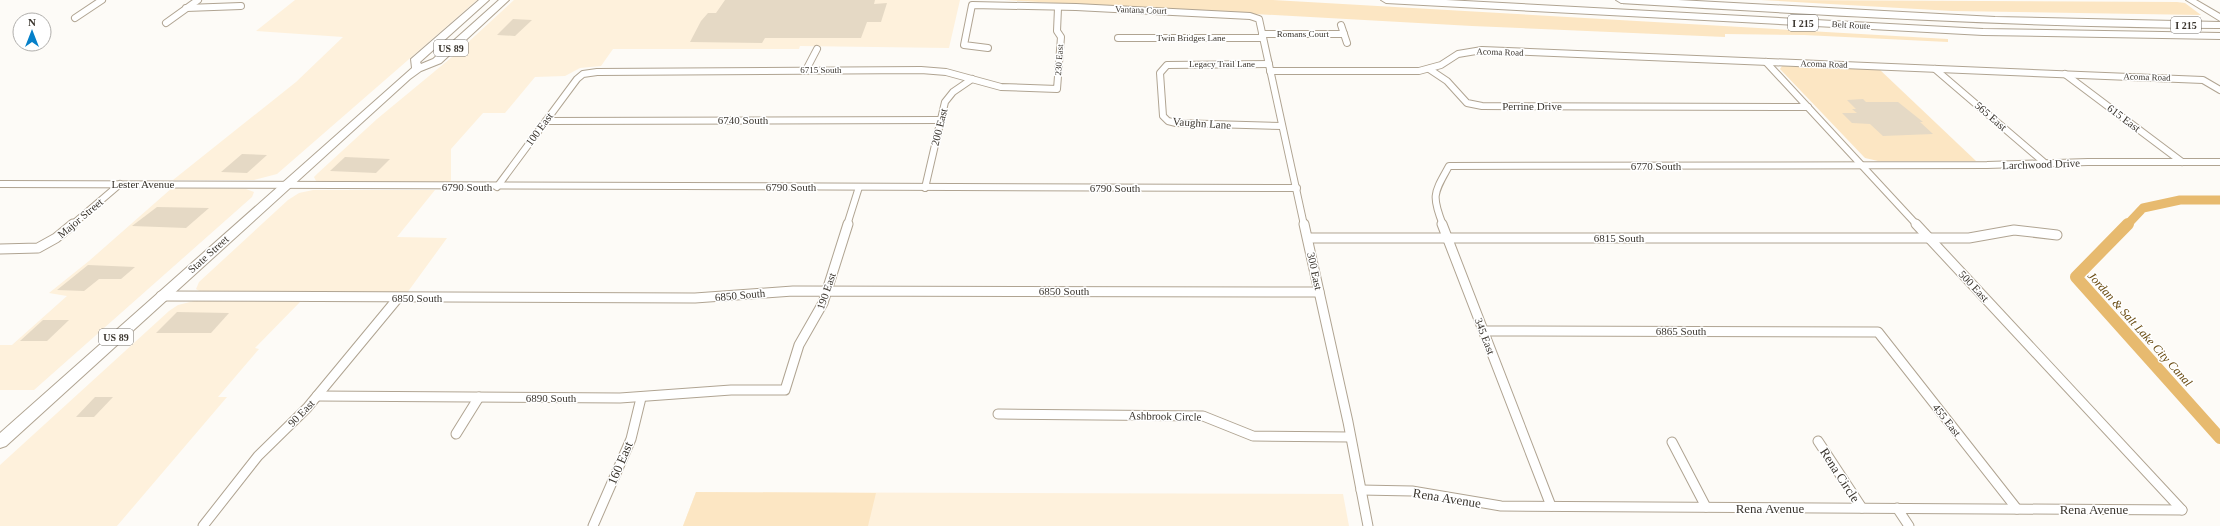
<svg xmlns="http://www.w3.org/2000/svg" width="2220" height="526" font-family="'Times New Roman',serif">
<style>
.built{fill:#fef1dc}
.green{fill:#fce6c3}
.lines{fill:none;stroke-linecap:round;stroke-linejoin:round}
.canal-far1{stroke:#e7ba6f;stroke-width:9}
.canal{stroke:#e7ba6f;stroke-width:12}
.building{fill:#e5d9c5}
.street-far1-casing{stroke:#b0a492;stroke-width:8}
.street-casing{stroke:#b0a492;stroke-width:11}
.secondary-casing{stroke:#b0a492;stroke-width:2}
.primary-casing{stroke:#b0a492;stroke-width:2}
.highway-casing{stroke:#b0a492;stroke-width:2}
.street-far1{stroke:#fff;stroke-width:6}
.street{stroke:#fff;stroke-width:9}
.secondary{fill:#fff;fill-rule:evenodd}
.primary{fill:#fff;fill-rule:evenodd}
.highway{fill:#fff;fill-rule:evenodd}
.labels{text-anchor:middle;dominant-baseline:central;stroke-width:3;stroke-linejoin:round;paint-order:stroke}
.far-street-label{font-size:9px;fill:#3b362f;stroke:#fff}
.shield{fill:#fff;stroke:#76726d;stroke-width:1}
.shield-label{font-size:10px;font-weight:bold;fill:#3b362f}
.street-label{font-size:11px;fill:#3b362f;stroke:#fff}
.water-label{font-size:12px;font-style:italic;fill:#694b11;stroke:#fff}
.near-street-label{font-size:13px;fill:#3b362f;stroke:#fff}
</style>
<rect width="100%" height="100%" fill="#fdfbf7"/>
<g class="built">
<path d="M295,0H477L277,174L254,180H173L296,82L343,37L256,31Z"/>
<path d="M514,0H960L949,48L800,46L799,49H613L601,66L580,68L565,76L535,77L505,113H483L451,149V180L449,183L316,181L314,177L318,173L377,119L452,57Z"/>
<path d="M172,188L246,189L254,192L252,197L34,390H0V345H12L67,296L49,293L89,261Z"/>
<path d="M313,190H435L397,237L447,238L407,293L201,292L196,289L199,282L288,200L299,193Z"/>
<path d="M194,301L300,302L255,348L259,349L218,397H227L117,526H0V465L169,311L178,305Z"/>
<path d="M696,492L1343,494L1349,526H683Z"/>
</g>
<g class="green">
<path d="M1004,0H1273L1948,39V42L1804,35L1725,34V37L1472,26Z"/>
<path d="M1761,0L2177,2L2185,3L2201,15L1952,11Z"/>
<path d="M1782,66L1879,69L1976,161H1878L1865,158L1780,69Z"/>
<path d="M696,492L876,493L868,526H683Z"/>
</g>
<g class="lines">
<path class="canal-far1" d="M2127,225L2143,208L2180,200H2220"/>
<path class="canal" d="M2128,224L2076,277L2220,438"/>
</g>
<g class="building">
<path d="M725,0H875L874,4L887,3L881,22H867L861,38H765L762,43L690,42L701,21L708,13H716Z"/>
<path d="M513,19L532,20L515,36L497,35Z"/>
<path d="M1863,99L1866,102H1898L1923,122H1920L1933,134L1883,136L1870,124L1852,123L1842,113H1857L1852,109H1856L1847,100Z"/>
<path d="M242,154L267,155L247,173L221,172Z"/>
<path d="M345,157L390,159L376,173L330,171Z"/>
<path d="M157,207L209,208L186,228L132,226Z"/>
<path d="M88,265L135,267L121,279H99L84,291L57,290Z"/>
<path d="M177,312L229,313L211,333H156Z"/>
<path d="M43,320H69L47,341H20Z"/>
<path d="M95,397H113L94,417H76Z"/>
</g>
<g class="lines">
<g class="street-far1-casing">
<g id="street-far1">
<path d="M186,8L241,6"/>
<path d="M75,18L102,0"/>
<path d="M166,23L198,0"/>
<path d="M1341,25L1347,43"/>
<path d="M1262,34H1344"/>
<path d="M1118,38H1263"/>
<path d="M988,48L964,45L972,5L1076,7L1250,16L1259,19L1304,225"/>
<path d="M1766,62L1917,225"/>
<path d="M1269,64L1167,65L1160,73L1163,116L1168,121L1176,123L1282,126"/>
<path d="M1429,69L1447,81L1467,103L1482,106L1808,107"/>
<path d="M1935,69L2046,164"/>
<path d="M806,70L817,49"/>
<path d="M1270,71H1419L1441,65L1458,54L1482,50L2203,80L2220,90"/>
<path d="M2065,74L2182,162"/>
<path d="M546,121L940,120"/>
<path d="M0,184L1297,188"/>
<path d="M497,187L577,79L583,74L597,72L921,70L946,72L1001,87L1057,89L1061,37L1057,31L1058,8"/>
<path d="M925,188L945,102L953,92L972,79"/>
<path d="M72,225L120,184"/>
<path d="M847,225L859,187"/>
<path d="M1443,225C1431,195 1434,193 1449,166L1987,165L2088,162H2220"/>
</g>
</g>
<g class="street-casing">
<g id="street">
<path d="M1304,224L1348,422L1368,526"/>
<path d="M1442,224L1551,506"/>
<path d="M1916,224L2182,510"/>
<path d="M1308,238H1969L2014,230L2057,235"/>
<path d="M0,249L38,248L56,238L73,224"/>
<path d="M161,296L695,298L793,291L1319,292"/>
<path d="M1484,331L1878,332L2017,509"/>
<path d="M317,396L620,398L731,390H785L799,345L823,303L848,224"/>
<path d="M998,414L1203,416L1253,436L1350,437"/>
<path d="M456,434L479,397"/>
<path d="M1818,441L1862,508"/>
<path d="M1672,442L1706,507"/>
<path d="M1361,490L1412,491L1501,506L2182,510"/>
<path d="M1897,508L1909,526"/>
<path d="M203,526L258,456L307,408L398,298"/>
<path d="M593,526L631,439L641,398"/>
</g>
</g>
<g class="secondary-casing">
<path id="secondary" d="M2186,0H2196L2220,14V21Z"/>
</g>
<g class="primary-casing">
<path id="primary" d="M479,0H489L420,62L421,64L433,59L499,0H509L441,63L421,71L410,79L6,446L0,448V433L412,68L411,59Z"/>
</g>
<g class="highway-casing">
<g id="highway">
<path d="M1381,0H1446L1983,29L2220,33V39L1983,35L1386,3Z"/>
<path d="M1616,0H1678L1995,17L2220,22V28C2020,27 1821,15 1621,3Z"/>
</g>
</g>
<use href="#street-far1" class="street-far1"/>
<use href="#street" class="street"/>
<use href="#secondary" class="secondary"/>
<use href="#primary" class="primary"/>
<use href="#highway" class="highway"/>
</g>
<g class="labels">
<g class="far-street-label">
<text transform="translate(1141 10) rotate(2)">Vantana Court</text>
<text transform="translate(1851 25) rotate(3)">Belt Route</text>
<text x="1303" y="34">Romans Court</text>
<text x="1191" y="38">Twin Bridges Lane</text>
<text transform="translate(1500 52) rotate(2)">Acoma Road</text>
<text transform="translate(1059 60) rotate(-86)">230 East</text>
<text x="1222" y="64">Legacy Trail Lane</text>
<text transform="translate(1824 64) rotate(2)">Acoma Road</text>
<text x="821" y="70">6715 South</text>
<text transform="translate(2147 77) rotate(2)">Acoma Road</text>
</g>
<g class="shield">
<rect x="1788" y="15" width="30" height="16" rx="3"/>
<rect x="2171" y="17" width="30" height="16" rx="3"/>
<rect x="434" y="40" width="34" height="16" rx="3"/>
<rect x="99" y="329" width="34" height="16" rx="3"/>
</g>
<g class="shield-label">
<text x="1803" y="23">I 215</text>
<text x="2186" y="25">I 215</text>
<text x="451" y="48">US 89</text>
<text x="116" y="337">US 89</text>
</g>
<g class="street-label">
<text x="1532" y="106">Perrine Drive</text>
<text transform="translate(1991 116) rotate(41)">565 East</text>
<text transform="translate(2124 118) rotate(37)">615 East</text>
<text x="743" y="120">6740 South</text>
<text transform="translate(1202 123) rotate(4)">Vaughn Lane</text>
<text transform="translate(939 127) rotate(-76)">200 East</text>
<text transform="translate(539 129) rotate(-54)">100 East</text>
<text transform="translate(2041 164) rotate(-2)">Larchwood Drive</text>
<text x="1656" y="166">6770 South</text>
<text x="143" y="184">Lester Avenue</text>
<text x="467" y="187">6790 South</text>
<text x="791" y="187">6790 South</text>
<text x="1115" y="188">6790 South</text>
<text transform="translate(80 218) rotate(-40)">Major Street</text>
<text x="1619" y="238">6815 South</text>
<text transform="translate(208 254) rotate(-42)">State Street</text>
<text transform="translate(1315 271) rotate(78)">300 East</text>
<text transform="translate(1974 286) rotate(47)">500 East</text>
<text transform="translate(826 291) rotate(-71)">190 East</text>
<text x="1064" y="291">6850 South</text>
<text transform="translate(740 295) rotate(-5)">6850 South</text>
<text x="417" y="298">6850 South</text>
<text x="1681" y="331">6865 South</text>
<text transform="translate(1485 336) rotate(69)">345 East</text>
<text x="551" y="398">6890 South</text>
<text transform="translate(301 413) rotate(-46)">90 East</text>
<text transform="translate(1165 416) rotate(1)">Ashbrook Circle</text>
<text transform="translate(1947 420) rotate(52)">455 East</text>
</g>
<g class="water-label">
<text transform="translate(2140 329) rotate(48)">Jordan &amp; Salt Lake City Canal</text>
</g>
<g class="near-street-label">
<text transform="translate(620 463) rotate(-67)">160 East</text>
<text transform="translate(1840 475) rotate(57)">Rena Circle</text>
<text transform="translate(1447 498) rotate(9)">Rena Avenue</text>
<text x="1770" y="508">Rena Avenue</text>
<text x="2094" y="509">Rena Avenue</text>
</g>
</g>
<g transform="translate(32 32)"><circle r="19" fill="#ffffff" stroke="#b1afac"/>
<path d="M0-3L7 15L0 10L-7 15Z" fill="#0580c9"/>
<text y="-6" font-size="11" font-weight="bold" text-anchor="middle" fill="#3b362f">N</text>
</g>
</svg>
